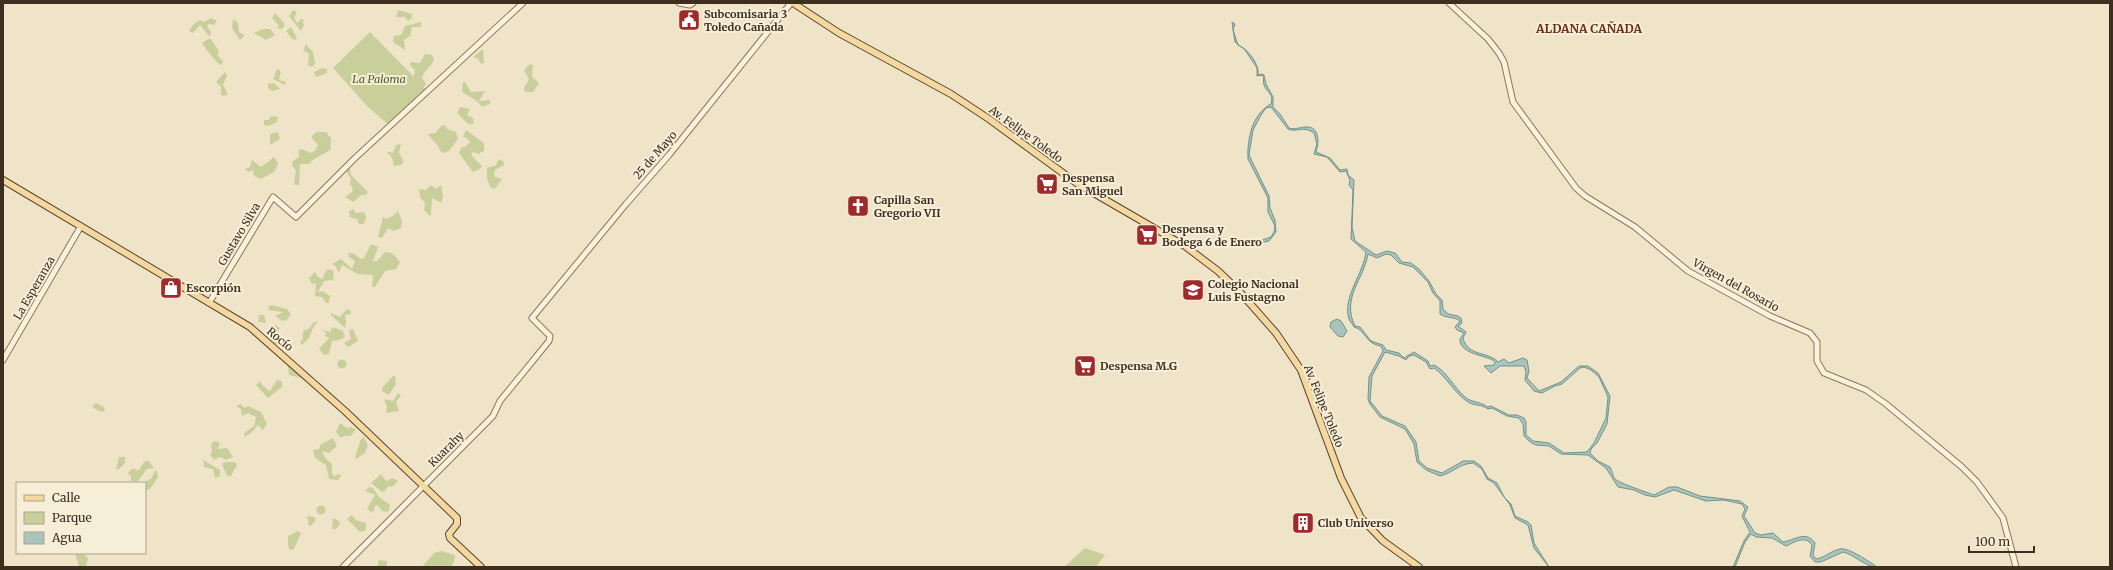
<svg xmlns="http://www.w3.org/2000/svg" width="2113" height="570" font-family="Merriweather,serif">
<style>
.green{fill:#c9cf9b}
.water{fill:#a9c4bc;stroke:#6f938a;fill-rule:evenodd}
.lines{fill:none;stroke-linecap:round;stroke-linejoin:round}
.minor-casing{stroke:#8d765c;stroke-width:7}
.major-casing{stroke:#5b4430;stroke-width:8}
.minor{stroke:#faf1dc;stroke-width:5}
.major{stroke:#f3d9a0;stroke-width:6}
.labels{text-anchor:middle;dominant-baseline:central;stroke-width:4;stroke-linejoin:round;paint-order:stroke}
.poi-label{font-size:11px;font-weight:bold;fill:#3d2e20;stroke:#f7eed8;text-anchor:start}
.park-label{font-size:11px;font-style:italic;fill:#4d5a26;stroke:#f7eed8}
.street-label{font-size:11px;fill:#3d2e20;stroke:#f7eed8}
.neighbourhood-label{font-size:12px;font-weight:bold;fill:#6b2e1e;stroke:#f7eed8}
</style>
<rect width="100%" height="100%" fill="#f0e4c8"/>
<g class="green">
<path d="M293,10L297,12L294,18L297,23L301,19L305,20L302,22L304,25L301,31L289,16Z"/>
<path d="M398,10L412,14V18L408,21L405,17H396Z"/>
<path d="M275,13L284,23V27L281,29L277,28L279,26L272,18Z"/>
<path d="M211,18L217,21L214,25L209,24L207,26L211,32L210,36H209L200,25L193,33L189,31L192,26L199,20L204,22Z"/>
<path d="M233,19L238,23L239,32L245,35L240,40L232,28Z"/>
<path d="M421,22V27H412L410,36L404,40L405,50L393,42L394,36L401,35L405,26Z"/>
<path d="M291,27L297,38L296,40L292,39L286,31Z"/>
<path d="M263,29H270L275,35L266,40L254,33Z"/>
<path d="M370,32L414,77L415,70L410,65V62L420,63L425,54L432,55L434,59C432,67 424,70 422,78L426,84L424,87L427,91L389,125L368,107L333,68Z"/>
<path d="M210,38L219,51L217,55L223,61L222,65C217,64 204,47 202,43Z"/>
<path d="M306,44L313,52L315,63L312,67L308,65L309,54L303,50Z"/>
<path d="M483,49L484,63L481,64L478,59L473,57Z"/>
<path d="M530,64L533,65L532,77L539,83L533,92H525L524,88L529,79L524,70Z"/>
<path d="M322,68L327,69V73L316,77L314,72Z"/>
<path d="M277,69L281,71L279,80L286,82L285,85L273,79Z"/>
<path d="M225,72L227,76L223,85L228,94L224,96L221,95V87L216,82Z"/>
<path d="M463,82H465L471,92L485,91L479,101L490,100V104L482,107L477,101L462,92Z"/>
<path d="M274,83L280,89L272,91L268,88V84Z"/>
<path d="M461,107L470,109L467,115L473,118L474,124H468L458,114V110Z"/>
<path d="M271,116L278,117L277,122L268,126L264,125V120H269Z"/>
<path d="M446,125L447,129L456,132L458,139L449,151L444,153L440,151C438,143 432,141 428,134L435,133L441,126Z"/>
<path d="M466,130L484,143V151L478,154L473,152L471,155L482,166L480,169L473,172L459,153L461,148L466,146L470,142L467,138L463,137Z"/>
<path d="M278,132L280,139L270,145V134Z"/>
<path d="M316,132H326L331,138V149C323,156 317,155 309,164H300L299,185H295L294,182L296,171L292,165L293,161L299,157V150L302,149L311,153L315,151L318,145L311,137Z"/>
<path d="M401,144L399,153L404,162L401,165L394,166L392,158L386,151L393,153L396,145Z"/>
<path d="M274,157L278,163L275,171L261,179L254,176L253,170L248,172L245,169L250,167L252,160L261,167Z"/>
<path d="M499,159L504,162V165L495,170L494,174L495,177L502,179L495,189L490,187L487,178V168L496,165Z"/>
<path d="M347,168H350L351,175L368,192L366,195H361L353,202L345,197L352,192L353,189L350,184L351,179L346,171Z"/>
<path d="M431,185L436,189L441,185L443,196L441,203L432,198L431,215L430,216L424,210L425,203L420,197L419,189L426,190Z"/>
<path d="M353,209L356,213L364,212L366,217L364,224H359L357,219L350,217L349,212Z"/>
<path d="M398,211L402,221L401,228L394,231L388,228L382,238L378,237L383,217L386,219L393,216Z"/>
<path d="M371,244L378,247L373,261H377L385,252C393,252 395,256 400,262L396,269L385,271L375,287L372,286L373,275L358,274L342,265L339,273L336,267L332,264L341,259L352,269L355,261L349,257L348,253H353L361,259L364,258Z"/>
<path d="M329,269L334,271L333,280L324,281L318,292L323,291L330,296L329,302L326,303L322,297L315,296L316,283L312,284L309,278L315,272L318,277L322,279L326,271Z"/>
<path d="M272,305L287,309L291,314L287,320L282,321L275,316L283,312L268,310L269,306Z"/>
<path d="M347,309L350,310L351,314L345,315L346,322L345,328L331,315V313L340,317Z"/>
<path d="M259,315H264L266,323L258,322Z"/>
<path d="M318,321L313,328L309,338L302,345L300,342L303,338L302,335L304,330L309,329L313,323Z"/>
<path d="M274,325L280,328L276,334L279,342L275,345L269,335L273,332Z"/>
<path d="M333,327L343,331L345,337L339,340L332,341L329,354L324,355L319,349L329,338L325,336L326,333L321,330L330,332Z"/>
<path d="M353,329L358,341L348,347L344,343L351,339L349,330Z"/>
<circle cx="342" cy="364" r="4.5"/>
<path d="M288,365L293,366L303,377L301,378L289,375Z"/>
<path d="M393,376H395L396,384L389,395L382,391V388Z"/>
<path d="M277,380L282,381V387L268,398L256,385L260,381L262,385L270,391Z"/>
<path d="M398,393L401,395L396,402L399,411L386,413L387,407L384,399L393,401Z"/>
<path d="M96,403L104,407L105,411L101,412L92,407Z"/>
<path d="M241,404L244,408L248,406L261,412L267,424L263,430L258,425L251,433L244,437V433L254,426L256,417L248,413L242,416L241,409L236,406Z"/>
<path d="M340,423L347,428L351,427L356,429L351,436H344L341,438L336,432Z"/>
<path d="M364,437L368,445L365,453L356,459C354,453 360,447 360,440Z"/>
<path d="M333,438L337,446L329,453L322,451L326,459L332,464V473L334,476L340,474L341,475L338,480L329,479L326,465C319,461 314,459 313,450L319,449L320,445Z"/>
<path d="M215,441L220,443L218,449L227,448L233,457L226,460L220,457L214,460L210,455L212,452L211,444Z"/>
<path d="M119,457H125V463L119,469H116Z"/>
<path d="M148,460L154,468L147,469L138,481H131V477L128,473L133,468L138,471L144,462Z"/>
<path d="M203,460L220,470V476L215,478L213,469L204,467Z"/>
<path d="M225,462H235L237,465L231,476H227L222,464Z"/>
<path d="M156,469L158,477L150,489L145,491L146,481L151,479Z"/>
<path d="M381,474L386,481L393,478L398,481L392,487L388,486L385,491L382,492L371,483Z"/>
<path d="M369,487L373,488L378,496L390,505L388,512L382,511L377,505L375,506L373,513L367,509L375,495L365,491Z"/>
<circle cx="321" cy="510" r="4.5"/>
<path d="M352,515L356,520L366,523V530L360,532L347,519Z"/>
<path d="M307,516L314,517L316,520L312,525L309,526Z"/>
<path d="M333,518L339,521L340,524L336,529H332Z"/>
<path d="M298,531L301,533L294,549L290,550L288,546V536Z"/>
<path d="M1085,548L1105,555L1096,567H1064Z"/>
<path d="M441,551L455,555L454,562L450,567H422L434,553Z"/>
<path d="M75,553H82L88,558L86,567H79Z"/>
<path d="M379,560L387,561V567H377Z"/>
</g>
<g class="water">
<path d="M1232,22L1235,24L1233,30L1238,45C1248,49 1260,65 1258,75L1262,74L1264,75L1266,84L1273,97V107L1280,114L1289,128C1295,130 1300,127 1306,127C1320,126 1319,143 1316,152L1330,158L1340,170L1347,169L1348,175L1354,180L1352,227L1355,241L1376,255L1387,251L1395,253L1402,262L1411,263L1419,269L1429,281L1436,294L1442,300L1443,309L1448,314L1458,316L1461,318L1462,323L1458,326L1466,332L1463,338C1468,357 1488,351 1498,362L1504,359L1509,363L1523,358L1527,360L1529,371L1527,378L1539,391L1561,382L1579,366H1588L1598,373L1610,396L1607,424L1597,443L1591,449L1590,453L1598,461L1610,467C1612,471 1613,476 1615,479C1619,483 1646,492 1654,495L1669,487H1677L1700,496L1740,501L1748,507L1744,516L1755,533L1761,535L1773,533L1783,542C1795,540 1806,530 1815,543L1813,555L1816,559C1824,558 1831,551 1840,549C1848,547 1870,562 1877,567C1865,567 1855,555 1843,552L1821,562H1815L1810,556L1812,545C1805,535 1795,542 1786,546L1772,538L1756,537L1751,534L1745,542L1735,567H1733L1744,541L1750,532L1742,516L1745,509L1742,504L1724,500L1706,501L1674,490L1655,497L1645,495L1634,490L1618,487L1606,468L1588,455L1561,454L1549,446L1536,445L1530,442L1524,436L1523,424L1519,418L1507,416L1492,408L1488,409C1482,404 1474,406 1468,402C1454,393 1447,377 1434,368L1430,369L1426,362L1414,355L1409,356L1406,360L1399,356L1385,352L1372,376L1370,401L1382,416L1405,426L1416,442L1419,461L1427,468L1442,473L1463,461H1474L1481,466L1488,478L1497,483L1504,497L1511,504L1515,516L1528,522L1531,525L1534,543L1549,567L1534,548L1528,525L1515,518L1510,505L1494,483L1487,479L1482,469L1473,463C1458,464 1453,473 1440,476L1426,470L1417,462L1414,444L1405,429L1380,417L1370,404L1368,399L1369,377L1383,351L1381,346C1365,344 1366,330 1354,327C1353,324 1350,322 1349,319C1342,298 1364,272 1366,252L1351,239L1353,190L1349,185L1350,180L1346,171L1340,172L1327,157L1314,154L1317,144L1314,133C1303,125 1298,133 1288,129L1271,107L1266,108L1261,115L1253,130L1249,155L1269,196L1270,208L1275,220L1276,232L1269,241L1254,244V243L1271,237L1274,232L1275,226L1268,212V198L1248,159C1247,139 1252,114 1271,104C1274,93 1267,93 1264,85C1263,82 1264,78 1263,75L1257,76V68L1245,50L1235,42ZM1368,254L1377,258L1386,254L1391,255L1399,263L1413,267L1428,282L1433,293L1440,301V314C1447,319 1454,316 1460,321L1455,327L1457,330L1464,333L1460,339C1459,355 1489,355 1495,362L1494,365L1484,366L1491,373L1500,366H1524L1526,372L1525,380L1534,391L1542,393L1555,386L1562,384L1580,368L1584,367L1591,370L1599,377L1608,397L1606,418L1594,443L1587,452L1564,453L1549,443L1533,441L1526,435V422L1524,418L1517,415H1509L1491,406L1487,407C1483,402 1472,403 1465,397C1454,388 1447,371 1434,365L1430,366L1428,361L1414,352L1404,358L1399,353L1386,350L1383,345L1371,341L1360,327L1355,326C1341,298 1364,279 1368,254Z"/>
<path d="M1337,319L1341,321L1347,331L1343,337L1338,336L1330,327L1331,322Z"/>
</g>
<g class="lines">
<g class="minor-casing">
<g id="minor">
<path d="M679,3L690,5L693,3"/>
<path d="M1449,3L1488,39L1499,53L1504,62L1513,102L1576,188L1585,196L1635,227L1688,271L1770,316L1810,333L1817,342V361L1824,373L1866,390L1886,404L1962,467L1977,482L2003,518L2016,567"/>
<path d="M209,303L273,197L296,217L354,159L523,3"/>
<path d="M3,360L81,226"/>
<path d="M343,567L493,416L500,401L549,341L550,336L532,318L626,204L669,155L791,3"/>
</g>
</g>
<g class="major-casing">
<g id="major">
<path d="M793,3L839,33L951,94L989,119L1078,184L1185,246L1218,271L1239,291L1276,333L1301,370L1341,478L1361,518L1383,541L1419,567"/>
<path d="M3,180L250,327L345,411L457,518V524L449,534L450,538L481,567"/>
</g>
</g>
<use href="#minor" class="minor"/>
<use href="#major" class="major"/>
</g>
<defs>
<g id="civic-square" transform="scale(1.15)"><rect x="-9" y="-9" width="18" height="18" rx="4" fill="#9e2a2b" stroke="#f7eed8"/><path d="M-.6-6.5H3V-4.5H.6V-3L4-1V1h2V6H-6V1h2V-1L-.6-3ZM-1.2 2.5V6h2.4V2.5Z" fill="#fff"/></g>
<g id="supermarket-square" transform="scale(1.15)"><rect x="-9" y="-9" width="18" height="18" rx="4" fill="#9e2a2b" stroke="#f7eed8"/><path d="M-6-5.5h2.5l.6 2H6L4.5 2H-2.5L-4.4-4H-6ZM-1.5 3.2a1.3 1.3 0 1 0 .1 0ZM3 3.2a1.3 1.3 0 1 0 .1 0Z" fill="#fff"/></g>
<g id="church-square" transform="scale(1.15)"><rect x="-9" y="-9" width="18" height="18" rx="4" fill="#9e2a2b" stroke="#f7eed8"/><path d="M-1.2-6h2.4v3.5h3.3v2.4h-3.3V6h-2.4V-.1h-3.3v-2.4h3.3Z" fill="#fff"/></g>
<g id="shop-square" transform="scale(1.15)"><rect x="-9" y="-9" width="18" height="18" rx="4" fill="#9e2a2b" stroke="#f7eed8"/><path d="M-5-2.5h2.3a2.7 3.5 0 0 1 5.4 0H5L5.5 6h-11ZM-1.5-2.5h3a1.5 2.3 0 0 0-3 0Z" fill="#fff"/></g>
<g id="school-square" transform="scale(1.15)"><rect x="-9" y="-9" width="18" height="18" rx="4" fill="#9e2a2b" stroke="#f7eed8"/><path d="M0-5L7-2L0 1L-7-2ZM-4 1L0 2.5L4 1V4Q0 6-4 4Z" fill="#fff"/></g>
<g id="building-square" transform="scale(1.15)"><rect x="-9" y="-9" width="18" height="18" rx="4" fill="#9e2a2b" stroke="#f7eed8"/><path d="M-4-6H4V6H1V3H-1V6H-4ZM-2.5-4.3h1.7v1.8h-1.7ZM.8-4.3h1.7v1.8H.8ZM-2.5-1h1.7V.8h-1.7ZM.8-1h1.7V.8H.8Z" fill="#fff"/></g>
</defs>
<g fill-rule="evenodd">
<use href="#civic-square" x="689" y="20"/>
<use href="#supermarket-square" x="1047" y="184"/>
<use href="#church-square" x="858" y="206"/>
<use href="#supermarket-square" x="1147" y="235"/>
<use href="#shop-square" x="171" y="288"/>
<use href="#school-square" x="1193" y="290"/>
<use href="#supermarket-square" x="1085" y="366"/>
<use href="#building-square" x="1303" y="523"/>
</g>
<g class="labels">
<g class="poi-label">
<text x="704" y="14">Subcomisaria 3<tspan x="704" dy="13">Toledo Cañada</tspan></text>
<text x="1062" y="178">Despensa<tspan x="1062" dy="13">San Miguel</tspan></text>
<text x="874" y="200">Capilla San<tspan x="874" dy="13">Gregorio VII</tspan></text>
<text x="1162" y="229">Despensa y<tspan x="1162" dy="13">Bodega 6 de Enero</tspan></text>
<text x="1208" y="284">Colegio Nacional<tspan x="1208" dy="13">Luis Fustagno</tspan></text>
<text x="186" y="288">Escorpión</text>
<text x="1100" y="366">Despensa M.G</text>
<text x="1318" y="523">Club Universo</text>
</g>
<g class="park-label">
<text x="379" y="79">La Paloma</text>
</g>
<g class="street-label">
<text transform="translate(1026 134) rotate(36)">Av. Felipe Toledo</text>
<text transform="translate(655 155) rotate(-49)">25 de Mayo</text>
<text transform="translate(239 234) rotate(-59)">Gustavo Silva</text>
<text transform="translate(1736 285) rotate(29)">Virgen del Rosario</text>
<text transform="translate(34 288) rotate(-60)">La Esperanza</text>
<text transform="translate(280 339) rotate(40)">Rocío</text>
<text transform="translate(1324 406) rotate(68)">Av. Felipe Toledo</text>
<text transform="translate(446 449) rotate(-45)">Kuarahy</text>
</g>
<g class="neighbourhood-label">
<text x="1589" y="28">ALDANA CAÑADA</text>
</g>
</g>
<rect width="2113" height="570" fill="none" stroke="#3d2e20" stroke-width="8"/>
<rect x="16" y="482" width="130" height="72" fill="#f7eed8" stroke="#ada18e"/>
<rect x="24" y="495" width="20" height="6" fill="#f3d9a0" stroke="#ada18e"/>
<text x="52" y="502" font-size="12" fill="#3d2e20">Calle</text>
<rect x="24" y="512" width="20" height="12" fill="#c9cf9b" stroke="#ada18e"/>
<text x="52" y="522" font-size="12" fill="#3d2e20">Parque</text>
<rect x="24" y="532" width="20" height="12" fill="#a9c4bc" stroke="#ada18e"/>
<text x="52" y="542" font-size="12" fill="#3d2e20">Agua</text>
<path d="M1969 546v6h65v-6" fill="none" stroke="#3d2e20" stroke-width="2"/>
<text x="1975" y="546" font-size="12" fill="#3d2e20" stroke="#f7eed8" stroke-width="3" paint-order="stroke">100 m</text>
</svg>
